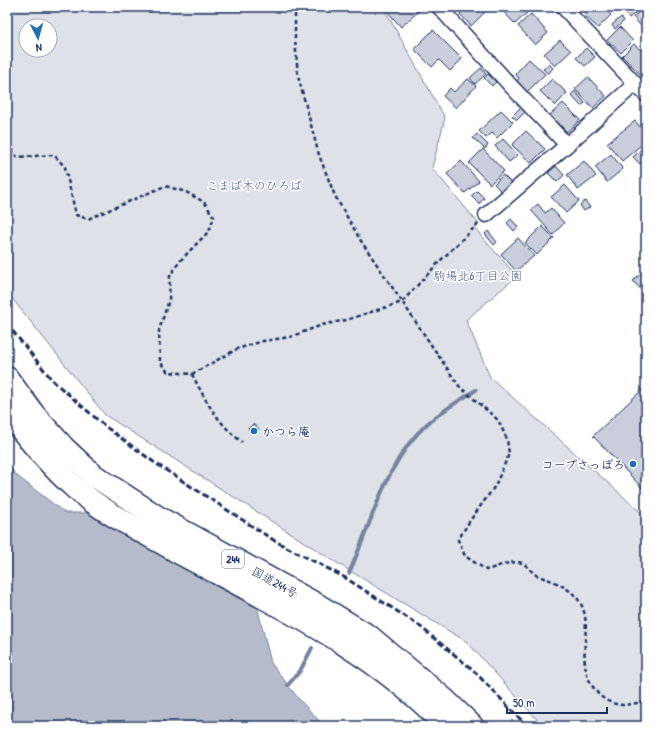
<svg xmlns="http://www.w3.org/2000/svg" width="653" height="733" font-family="'Patrick Hand','Klee One',sans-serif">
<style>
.green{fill:#dee1e7;stroke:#7c88a2;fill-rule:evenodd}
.water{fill:#b5bbca;stroke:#77839f}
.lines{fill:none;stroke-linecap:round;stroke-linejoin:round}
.stream{stroke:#77839f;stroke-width:4}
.building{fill:#caceda;stroke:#1b2f5e}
.minor-casing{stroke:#1b2f5e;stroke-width:17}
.trunk-casing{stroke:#1b2f5e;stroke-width:25}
.path{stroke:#1b2f5e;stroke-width:2.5;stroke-dasharray:4 3;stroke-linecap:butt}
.minor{stroke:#fff;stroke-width:14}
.trunk{stroke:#fff;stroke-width:22}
.rail{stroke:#1b2f5e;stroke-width:3;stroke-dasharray:6 3;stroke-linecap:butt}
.poi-dot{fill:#1f6fb2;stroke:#fff;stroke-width:1.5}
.labels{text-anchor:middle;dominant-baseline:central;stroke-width:3;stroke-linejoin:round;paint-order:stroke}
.shield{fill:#fff;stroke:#5f6d8e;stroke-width:1}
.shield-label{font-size:11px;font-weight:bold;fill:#1b2f5e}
.park-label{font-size:12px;fill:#4c5c80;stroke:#fff}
.poi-label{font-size:12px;font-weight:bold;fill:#1b2f5e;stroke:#fff;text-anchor:start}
.street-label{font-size:12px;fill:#1b2f5e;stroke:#fff}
</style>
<rect width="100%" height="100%" fill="#fff"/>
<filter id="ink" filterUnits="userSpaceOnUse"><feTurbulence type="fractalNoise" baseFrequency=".025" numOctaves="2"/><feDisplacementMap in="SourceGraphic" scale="8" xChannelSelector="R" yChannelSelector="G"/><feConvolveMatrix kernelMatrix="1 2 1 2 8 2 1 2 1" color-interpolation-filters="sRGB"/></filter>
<g filter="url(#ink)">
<path class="green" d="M7,7H383L445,118L432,168L479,224L476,229L481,236L517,276L466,320L490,377L646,517V726H543L467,642L337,563L105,415L7,292ZM26,26H50V50H26Z"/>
<path class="water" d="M7,464L16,475L65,513H91L257,606L271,663L298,698L324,726H7Z"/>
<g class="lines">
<g class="stream">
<path d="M349,573C372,523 385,461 428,423C443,410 460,400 476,390"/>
<path d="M288,685L300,671L312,648"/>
</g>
</g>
<g class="building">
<path d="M391,7H417L420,10L401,27L387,11Z"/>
<path d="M467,7H490L471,26L460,14Z"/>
<path d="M503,7H521L527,13L515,24L501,9Z"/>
<path d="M591,7H603L611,15L598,28L584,15Z"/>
<path d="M645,7L646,8V32L633,17Z"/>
<path d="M633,8L636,12L629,18L626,14Z"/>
<path d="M531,14L548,33L535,45L518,26Z"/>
<path d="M621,17L624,21L615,29L612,25Z"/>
<path d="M620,27L633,41L621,53L607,40Z"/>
<path d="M433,30L462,59L450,71L439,60L432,67L414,49Z"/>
<path d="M560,40L571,51L555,66L544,54Z"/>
<path d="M634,44L646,55V68L640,74L622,56Z"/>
<path d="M586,48L595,57L585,66L576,58Z"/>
<path d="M529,59L545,74L527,92L516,82L519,78L515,74Z"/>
<path d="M549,64L553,68L548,74L543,69Z"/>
<path d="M481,68L486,74L475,84L470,78Z"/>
<path d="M488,74L496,82L492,86L484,78Z"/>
<path d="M588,77L606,96L593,108L575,89Z"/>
<path d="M468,79L476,86L456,108L443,96L450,88L454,92Z"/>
<path d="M552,79L567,93L555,106L540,91Z"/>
<path d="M575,91L585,103L581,106L571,95Z"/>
<path d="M563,103L580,120L567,132L550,115Z"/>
<path d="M521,107L525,112L517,120L512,116Z"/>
<path d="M501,110L513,122L497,138L492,133L486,138L479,131Z"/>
<path d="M635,121L646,134V141L622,161L607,143Z"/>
<path d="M526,131L545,149L531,163L512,145Z"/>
<path d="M477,134L488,145L485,149L473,138Z"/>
<path d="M503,139L518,155L509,162L495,146Z"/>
<path d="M646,145V159L640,164L633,157Z"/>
<path d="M483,149L504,171L490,184L469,163Z"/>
<path d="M611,154L623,169L607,182L595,167Z"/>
<path d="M461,161L479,181L465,193L447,174Z"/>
<path d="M584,161L596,176L578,190L567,175Z"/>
<path d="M556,166L564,175L557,182L548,173Z"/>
<path d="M503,175L511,183L502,192L494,184Z"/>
<path d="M565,185L579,201L566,213L551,197Z"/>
<path d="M477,191L484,198L479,204L471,196Z"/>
<path d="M585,201L590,207L584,211L580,205Z"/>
<path d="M538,204L545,213L551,208L564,223L553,235L531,210Z"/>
<path d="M511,219L518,227L514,231L507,223Z"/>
<path d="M542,226L554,238L537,255L525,243Z"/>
<path d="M488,231L497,242L494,245L485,234Z"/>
<path d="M518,238L534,256L516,271L501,254Z"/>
<path d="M646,268V295L633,281Z"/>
<path d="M646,386V492L593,436Z"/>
<path d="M253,424L259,429L254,434L248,429Z"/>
</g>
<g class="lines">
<g class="minor-casing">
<g id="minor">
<path d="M439,7L510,85L567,145L635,84"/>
<path d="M563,7L646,95"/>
<path d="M486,215L567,145"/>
</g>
</g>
<g class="trunk-casing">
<g id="trunk">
<path d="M7,378L35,416L64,448L93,475L159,518L319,606L370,637L445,700L472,726"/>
<path d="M7,411C28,439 49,465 75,488C105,514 144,532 178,552C270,602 373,648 446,726"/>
</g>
</g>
<g class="path">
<path d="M295,7V39L298,76L319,155L335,196L361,241L459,386L498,420L507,439L509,454L495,486L469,522L458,540L465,556L486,570C496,568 514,558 524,564C530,568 533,575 541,577C620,602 563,650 596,691C600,697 608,702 616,704C624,707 637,702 646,702"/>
<path d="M7,143L17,157L54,155L65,167L76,215L88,219L165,186L186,192L204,202L214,217L209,231L179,262L170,276L169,300L159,330L160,362L168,372L192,374L237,349L263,341L290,337L322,325L346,320L402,302L440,261L478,224"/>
<path d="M192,374C205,400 218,424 242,442"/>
</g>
<use href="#minor" class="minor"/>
<use href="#trunk" class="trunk"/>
<path class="rail" d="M7,324L53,381L106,427L155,463L275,541L344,577L417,624L473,670L527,726"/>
</g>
</g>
<g class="poi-dot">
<circle cx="254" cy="431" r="4"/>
<circle cx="633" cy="464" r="4"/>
</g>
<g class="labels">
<rect class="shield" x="222" y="550" width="22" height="18" rx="3"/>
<g class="shield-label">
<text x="233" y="559">244</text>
</g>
<g class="park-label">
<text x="254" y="185">こまば木のひろば</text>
<text x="478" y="275">駒場北6丁目公園</text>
</g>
<g class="poi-label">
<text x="262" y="431">かつら庵</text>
<text x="625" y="464" text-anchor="end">コープさっぽろ</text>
</g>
<g class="street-label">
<text transform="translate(275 582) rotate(29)">国道244号</text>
</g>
</g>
<rect width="653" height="733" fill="none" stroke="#fff" stroke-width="24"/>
<rect x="12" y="12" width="629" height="709" fill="none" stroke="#1b2f5e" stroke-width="1.5" filter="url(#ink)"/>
<g transform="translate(38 38) rotate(174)"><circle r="19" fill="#ffffff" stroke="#a4acbf"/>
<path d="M0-3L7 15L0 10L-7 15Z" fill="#1f6fb2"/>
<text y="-6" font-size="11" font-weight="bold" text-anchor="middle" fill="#1b2f5e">N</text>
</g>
<path d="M507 707v6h100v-6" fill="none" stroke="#1b2f5e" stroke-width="2"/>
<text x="513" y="707" font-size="12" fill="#1b2f5e" stroke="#ffffff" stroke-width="3" paint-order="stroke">50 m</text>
</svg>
